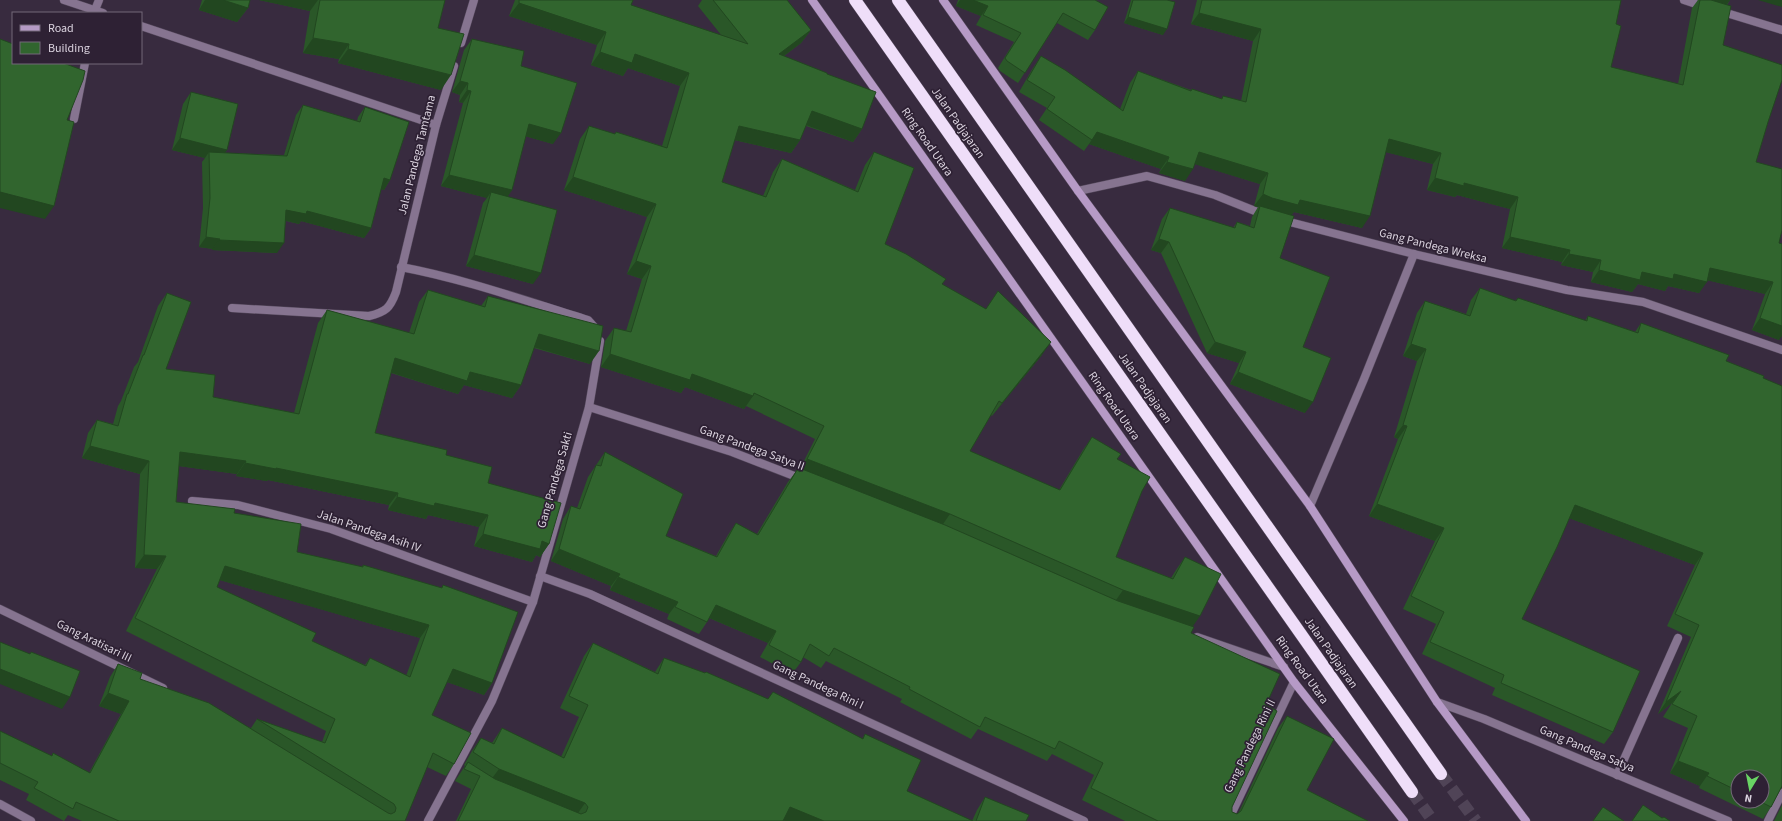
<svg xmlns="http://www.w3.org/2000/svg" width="1782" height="821" font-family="'Source Sans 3',sans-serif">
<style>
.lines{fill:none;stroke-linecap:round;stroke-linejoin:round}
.highway-tunnel{stroke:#504457;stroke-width:12;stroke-dasharray:12 6;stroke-linecap:butt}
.lane-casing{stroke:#55495c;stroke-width:9}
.street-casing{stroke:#55495c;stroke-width:9}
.secondary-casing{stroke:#55495c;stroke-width:9}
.highway-casing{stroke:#55495c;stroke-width:13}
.lane{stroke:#867490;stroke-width:8}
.street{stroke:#867490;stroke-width:8}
.secondary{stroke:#b69ac6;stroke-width:8}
.highway{stroke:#efdef9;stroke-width:12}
.wall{fill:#2a5728;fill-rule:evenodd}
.shaded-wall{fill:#224720}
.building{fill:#31652e;stroke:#224720;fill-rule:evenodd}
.labels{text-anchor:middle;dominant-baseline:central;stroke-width:3.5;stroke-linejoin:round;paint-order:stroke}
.street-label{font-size:12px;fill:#dbd3df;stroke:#2e2134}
</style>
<rect width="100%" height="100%" fill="#382b3f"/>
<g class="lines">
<g class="highway-tunnel">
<path d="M1441,774L1476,821"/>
<path d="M1412,792L1433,821"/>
</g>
<g class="lane-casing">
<g id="lane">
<path d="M74,119L85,63"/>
<path d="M1768,821L1782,793"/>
</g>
</g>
<g class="street-casing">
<g id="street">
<path d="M64,0L103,13"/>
<path d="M1684,0L1705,7"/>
<path d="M95,10L99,0"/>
<path d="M1720,11L1782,30"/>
<path d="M141,26L436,125"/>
<path d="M461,43L474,0"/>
<path d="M1078,191L1147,176L1215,195L1265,215"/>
<path d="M1282,220L1414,254L1567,290L1643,302L1782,350"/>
<path d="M401,267C465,279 526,301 588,320L597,330"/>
<path d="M232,308L369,316C386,312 390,308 396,292L436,125L454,66"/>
<path d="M589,407L732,452L802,479"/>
<path d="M192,501L238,505L331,529L533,602"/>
<path d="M1310,506L1364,379L1414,254"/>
<path d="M540,576L590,594L1084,821"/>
<path d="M0,609L163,688"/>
<path d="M1197,637L1284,667"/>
<path d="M1437,702L1484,719L1728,821"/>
<path d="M1617,775L1678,638"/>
<path d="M0,804L31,821"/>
<path d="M428,821L492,701L533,602L589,407L600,341"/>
<path d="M1228,821L1294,682"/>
</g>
</g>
<g class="secondary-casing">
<g id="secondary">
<path d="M812,0L1294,682L1404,821"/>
<path d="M943,0L1078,191L1310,506L1437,702L1526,821"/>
</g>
</g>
<g class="highway-casing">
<g id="highway">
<path d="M855,0L1412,792"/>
<path d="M898,0L1441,774"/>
</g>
</g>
<use href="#lane" class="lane"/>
<use href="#street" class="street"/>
<use href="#secondary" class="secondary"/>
<use href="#highway" class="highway"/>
</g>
<g class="wall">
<path d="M202,0H250L248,8L237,22L199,10Z"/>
<path d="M259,0H445L438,28L441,90L338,63L339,59L303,53L310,11Z"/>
<path d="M515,0H633L631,5L722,36L698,6L702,0H787L811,30L801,43L784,56L827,74L862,129L853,142L806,126L800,140L791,153L734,140L722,182L763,196L773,172L782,159L855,190L865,165L874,152L885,244L1042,355L992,416L991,415L970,451L1059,490L1083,450L1092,437L1117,459L1142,491L1116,557L1171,578L1176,570L1185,557L1193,626L1191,633L1266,705L1232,807V812L1237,814H1238L1278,728L1287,716L1307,790L1368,821H1125L1082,800L1094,775L1052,754L1047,761L978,729L971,739L900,702L902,699L826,661L821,668L803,657L801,662L792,674L760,657L768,643L709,618L707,622L699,634L667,619L669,614L610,590L611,586L551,561L563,519L571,506L577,508L588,477L605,452L666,536L716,556L728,535L736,523L757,534L788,482L797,470L799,471L815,439L746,406L744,409L685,387L681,393L601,367L605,341L614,328L626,331L642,279L627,274L647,217L564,190L580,139L589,126L615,134L616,132L662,146L680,86L628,68L623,76L591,65L597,45L509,16Z"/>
<path d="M958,0H1095V30L1088,40L1057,23L1018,83L1000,71L998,68L1014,42L976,25L981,16L956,6Z"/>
<path d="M1131,0H1167L1163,35L1124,23Z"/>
<path d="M1197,0H1621L1616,24L1611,67L1678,84L1692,8L1698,0H1730L1727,5L1723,45L1768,122L1756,162L1779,243V340L1752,330L1765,294L1707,280L1699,293L1668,286L1665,291L1638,284L1632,292L1591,282L1593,272L1561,265L1562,262L1502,248L1510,209L1457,195L1455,197L1427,190L1433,164L1386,152L1362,228L1294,212L1291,215L1280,258L1303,347L1305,413L1230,384L1239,363L1207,353L1161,253L1151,250L1162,219L1170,208L1233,228L1237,222L1250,226L1252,217L1258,207L1254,206L1260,184L1195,164L1185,181L1159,173L1161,169L1089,144L1084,151L1039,120L1047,108L1019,92L1033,68L1041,56L1120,109L1130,83L1138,71L1191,90L1192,89L1221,99L1223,96L1241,101L1253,41L1191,24Z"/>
<path d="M472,39L521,66L553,144L525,136L512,190L507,197L533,284L466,266L483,203L487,198L441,186L463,103L459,102L460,95L452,92L464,50Z"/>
<path d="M191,92L225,153L284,155L296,115L303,105L357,121L358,117L365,107L390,180L384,190L381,189L371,228L364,238L301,221L299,224L286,221L277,253L212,250L213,249L199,247L203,208L202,162L205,158L172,150L183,104Z"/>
<path d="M1480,288L1515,301L1518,298L1585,321L1588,316L1635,332L1641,323L1763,378L1781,788L1771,807L1763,819L1699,788L1700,786L1670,773L1688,728L1663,717L1672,703L1658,714L1691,637L1667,626L1695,565L1569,518L1522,619L1613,732L1604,744L1492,695L1495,688L1422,654L1436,624L1403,609L1435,541L1369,516L1398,439L1394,437L1417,361L1403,356L1417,313L1425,301L1466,314L1471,300ZM1738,777L1762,801H1738Z"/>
<path d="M428,290L481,306L488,296L590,364L534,348L521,385L512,398L464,385L458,394L391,373L375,433L446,455L488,483L549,544L540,557L536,555L532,562L474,546L479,527L428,515L426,519L388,510L389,505L268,480L267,481L236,476L237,474L179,466L176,502L234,513L297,552L362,567L363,565L441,588L443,585L492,683L484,695L447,682L432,715L454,764L446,776L427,767L405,821H82L68,815L64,821L26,800L29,794L0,780V731L52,756L53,753L89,773L121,714L99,706L110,677L118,664L140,679L251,728L257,719L322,742L326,731L126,631L157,569L135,568L140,474L82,458L88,433L97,420L113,424L118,406L121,401L134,367L138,362L158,306L167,293L166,369L213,397L294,413L318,323L327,310L409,333L419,302ZM220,580L420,638L406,676L370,658L365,665L312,641L217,587Z"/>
<path d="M593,643L655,672L664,658L705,673L706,672L768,699L773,692L862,739L865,734L907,791L972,821L977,810L985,797L1027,821H785L783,820V821H456L471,789L455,781L465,766L464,765L472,751L481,738L492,743L502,728L561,757L579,717L560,708L584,656Z"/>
<path d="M1782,805V821H1774Z"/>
</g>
<g class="shaded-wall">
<path d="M205,0H223L248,8L237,22L199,10Z"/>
<path d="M259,0H318L310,11Z"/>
<path d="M960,0H973L988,6L981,16L956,6Z"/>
<path d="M1703,0H1730L1725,7Z"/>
<path d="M1758,0H1782V7Z"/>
<path d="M519,3L606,32L597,45L509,16Z"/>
<path d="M1199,13L1261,29L1253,41L1191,24Z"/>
<path d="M1128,17L1167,29L1163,35L1124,23Z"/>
<path d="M811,30L801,43L769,67L779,54Z"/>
<path d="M313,38L349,44L339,59L303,53Z"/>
<path d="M348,49L451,75L441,90L338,63Z"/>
<path d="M600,52L635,54L689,73L680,86L628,68L623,76L591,65Z"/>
<path d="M460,81L468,83L460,95L452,92Z"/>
<path d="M467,90L471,91L463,103L459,102Z"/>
<path d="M812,111L862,129L853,142L803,124Z"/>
<path d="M529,124L561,133L553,144L521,135Z"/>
<path d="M739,126L800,140L791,153L730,139Z"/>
<path d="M1097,132L1169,157L1161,169L1089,144Z"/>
<path d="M180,138L227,150L219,161L209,152L205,158L172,150Z"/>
<path d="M1389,139L1441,153L1433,164L1381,151Z"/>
<path d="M1199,152L1268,173L1260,184L1191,163Z"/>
<path d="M1167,162L1193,169L1185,181L1159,173Z"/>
<path d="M449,175L512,190L504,202L491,192L487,198L441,186Z"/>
<path d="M573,177L656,204L647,217L564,190Z"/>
<path d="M384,178L390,180L384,190L377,188Z"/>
<path d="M1435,178L1464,183L1518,197L1510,209L1457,195L1455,197L1427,190Z"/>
<path d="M0,192L54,206L45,219L0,208Z"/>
<path d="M1263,194L1300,200L1370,216L1362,228L1294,212L1290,217L1260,206L1258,207L1254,206Z"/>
<path d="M286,210L307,211L371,228L364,238L301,221L299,224L279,219Z"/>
<path d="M206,237L220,239L213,249L199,247Z"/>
<path d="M1510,237L1570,250L1562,262L1502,248Z"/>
<path d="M1159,239L1169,242L1161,253L1151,250Z"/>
<path d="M219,240L284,243L277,253L212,250Z"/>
<path d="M1569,254L1601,260L1593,272L1561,265Z"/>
<path d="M474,255L541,273L533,284L466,266Z"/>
<path d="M636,261L651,266L642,279L627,274Z"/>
<path d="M1710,268L1773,282L1765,294L1702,279Z"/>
<path d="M1599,270L1642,272L1674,274L1707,282L1699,293L1668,286L1665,291L1638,284L1632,292L1591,282Z"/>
<path d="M1760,318L1782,326V336L1779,340L1752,330Z"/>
<path d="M539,334L599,351L590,364L530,346Z"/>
<path d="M1051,342L1042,355L992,416L1002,403Z"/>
<path d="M1215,342L1246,352L1239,363L1207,353Z"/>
<path d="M1411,344L1426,349L1417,361L1403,356Z"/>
<path d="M610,354L692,374L753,396L744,409L685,387L681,393L601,367Z"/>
<path d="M395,358L470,372L521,385L512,398L464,385L458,394L386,371Z"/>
<path d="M1238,372L1313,402L1305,413L1230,384Z"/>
<path d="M1403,425L1407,426L1398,439L1394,437Z"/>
<path d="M90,446L149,461L140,474L82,458Z"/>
<path d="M180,452L246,461L237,474L171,465Z"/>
<path d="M807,459L950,514L941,527L802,469L800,472H798Z"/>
<path d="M245,463L276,468L398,493L389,505L268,480L267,481L236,476Z"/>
<path d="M397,497L435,503L488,515L479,527L428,515L426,519L388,510Z"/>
<path d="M1377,504L1444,528L1435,541L1369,516Z"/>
<path d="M1575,505L1703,553L1695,565L1566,517Z"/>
<path d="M483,534L542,541L549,544L540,557L536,555L532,562L474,546Z"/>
<path d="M559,549L620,574L611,586L551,561Z"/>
<path d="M144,555L166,556L157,569L135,568Z"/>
<path d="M225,566L429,625L420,638L216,579Z"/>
<path d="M618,577L678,602L669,614L610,590Z"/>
<path d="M1123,590L1200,616L1191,629L1114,603Z"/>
<path d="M716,605L776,631L768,643L707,617Z"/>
<path d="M0,669L70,697L62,709L0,684Z"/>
<path d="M453,669L492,683L484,695L444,681Z"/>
<path d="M1681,691L1672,703L1658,714L1666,702Z"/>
<path d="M108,693L129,701L121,714L99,706Z"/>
<path d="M1678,761L1709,773L1700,786L1670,773Z"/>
<path d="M499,769L585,803L576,816L490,781Z"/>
<path d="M790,807L824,821H785L781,819Z"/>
</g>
<g class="building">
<path d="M223,0H250L248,8Z"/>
<path d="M320,0H445L438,28L464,34L451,75L348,49L349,44L313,38Z"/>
<path d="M519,0H633L631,5L748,44L713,0H787L811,30L779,54L827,73V74L876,92L862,129L812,111L800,140L739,126L722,182L766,197L782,159L858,192L874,152L914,168L885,244L906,254L946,279L942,284L986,309L998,291L1051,342L1002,403L999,401L970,451L1060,490L1092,437L1121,454L1117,459L1150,477L1142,491L1116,557L1173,579L1185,557L1221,574L1200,616L1123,590L950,514L807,459L824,426L754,393L753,396L692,374L690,380L610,354L614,328L631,332L651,266L636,261L656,204L573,177L589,126L615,134L616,132L667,148L689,73L635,54L632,63L600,52L606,32L519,3Z"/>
<path d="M973,0H1095L1108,7L1095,30L1063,13L1025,73L1007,61L1005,58L1021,33L983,15L988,6Z"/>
<path d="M1133,0H1167L1175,2L1167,29L1128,17Z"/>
<path d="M1202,0H1621L1616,24L1621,26L1611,67L1683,85L1700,0H1711L1731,6L1723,45L1782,65V80L1768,122L1756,162L1782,169V230L1779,243L1782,244V326L1760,318L1773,282L1710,268L1707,282L1674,274L1673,279L1642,272L1640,280L1599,270L1601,260L1569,254L1570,250L1510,237L1518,197L1464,183V186L1435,178L1441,153L1389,139L1370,216L1300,200L1298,205L1272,198L1263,194L1268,173L1199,152L1193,169L1167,162L1169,157L1097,132L1092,140L1047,109L1055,97L1027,80L1041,56L1065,70L1123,111L1138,71L1191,91L1192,89L1222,99L1223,96L1246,102L1261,29L1199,13Z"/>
<path d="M0,39L13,44V63H63L85,71L83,80L67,120L74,122L54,206L0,192Z"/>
<path d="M472,39L524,51L521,66L577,83L561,133L529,124L512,190L449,175L471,91L467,90L468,83L460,81Z"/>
<path d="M191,92L238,104L227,150L180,138Z"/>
<path d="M303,105L360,122L365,107L409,122L390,180L384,178L371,228L307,211L306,214L286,210L284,243L219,240L220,239L206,237L210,198L209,152L287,156Z"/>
<path d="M491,192L557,210L541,273L474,255Z"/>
<path d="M1260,206L1294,216L1280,258L1330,277L1303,347L1331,358L1313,402L1238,372L1246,352L1215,342L1169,242L1159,239L1170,208L1235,228L1237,222L1254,228Z"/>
<path d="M1480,288L1516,301L1518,298L1587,321L1588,316L1638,333L1641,323L1729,355L1726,361L1764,376L1763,378L1782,386V786L1771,807L1759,801H1762V777H1738V791L1707,776L1709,773L1678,761L1697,716L1672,704L1681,691L1666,702L1699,625L1675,614L1703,553L1575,505L1557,547L1522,619L1640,671L1613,732L1501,683L1504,675L1430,642L1444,612L1411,596L1444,528L1377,504L1407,426L1403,425L1426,349L1411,344L1425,301L1470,316Z"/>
<path d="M428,290L485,307L488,296L603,326L599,351L539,334L521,385L470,372L467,381L395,358L375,433L447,450L446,455L492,467L488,483L561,503L549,544L542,541L540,549L483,534L488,515L435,503L434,506L397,497L398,493L276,468V469L245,463L246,461L180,452L176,502L235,509L234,513L301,524L297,552L363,567V565L442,588L443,585L518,612L492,683L453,669L432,715L471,733L454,764L433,753L405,821H119L76,802L73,809L34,788L38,782L0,763V731L52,756L53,753L90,773L129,701L108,693L118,664L142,673L140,679L209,703L388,813L391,814L395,812L396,808L394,804L257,719L325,743L335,719L135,618L166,556L144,555L149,461L90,446L97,420L118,426L127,394H128L143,355H144L167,293L191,302L166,369L215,375L213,397L299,414L327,310L414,334ZM225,566L429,625L410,677L370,658L366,666L312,641L316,633L217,587Z"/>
<path d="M605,452L683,494L666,536L717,557L736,523L758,535L797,470L800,472L802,469L945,525L1118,601L1194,627L1191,633L1280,674L1266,705L1277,711L1232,807V812L1237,814L1241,811L1287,716L1334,739L1307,790L1368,821H1158L1091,788L1103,763L1059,741L1055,749L985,717L980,727L909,689L910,687L834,648L829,656L810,644L801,662L769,645L776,631L716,605L707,622L675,607L678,602L618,577L620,574L559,549L571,506L580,509L596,465L601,466Z"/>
<path d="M0,642L30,654L31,652L80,671L70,697L0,669Z"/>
<path d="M593,643L658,674L664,658L705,673L706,672L768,699L773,692L863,739L865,734L921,760L907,791L973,821H824L790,807L783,821H458L480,776L464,769L468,762L495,779L581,814L586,812L588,807L585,803L499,769L473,752L481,738L494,744L502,728L564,758L588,705L569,696Z"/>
<path d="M985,797L1029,815L1026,821H1027H976Z"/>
<path d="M1643,805L1662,818L1664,817L1670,821H1632Z"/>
<path d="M1603,807L1624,821H1593Z"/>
</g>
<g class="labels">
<g class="street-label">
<text transform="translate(958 123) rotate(55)">Jalan Padjajaran</text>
<text transform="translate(927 142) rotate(55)">Ring Road Utara</text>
<text transform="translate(417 155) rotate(-76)">Jalan Pandega Tamtama</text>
<text transform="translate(1433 246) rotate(14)">Gang Pandega Wreksa</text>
<text transform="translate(1145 388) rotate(55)">Jalan Padjajaran</text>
<text transform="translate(1114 406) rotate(55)">Ring Road Utara</text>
<text transform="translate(752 448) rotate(20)">Gang Pandega Satya II</text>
<text transform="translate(555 480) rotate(-74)">Gang Pandega Sakti</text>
<text transform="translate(369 531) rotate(19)">Jalan Pandega Asih IV</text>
<text transform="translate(94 641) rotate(26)">Gang Aratisari III</text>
<text transform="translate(1331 653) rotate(55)">Jalan Padjajaran</text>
<text transform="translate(1302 670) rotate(54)">Ring Road Utara</text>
<text transform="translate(818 685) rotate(25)">Gang Pandega Rini I</text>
<text transform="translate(1250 746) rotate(-64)">Gang Pandega Rini II</text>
<text transform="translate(1587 749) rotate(23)">Gang Pandega Satya</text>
</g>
</g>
<rect x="12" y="12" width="130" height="52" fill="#2e2134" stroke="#736878"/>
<rect x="20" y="25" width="20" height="6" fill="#b69ac6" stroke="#736878"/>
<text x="48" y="32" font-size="12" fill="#dbd3df">Road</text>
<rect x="20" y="42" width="20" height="12" fill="#31652e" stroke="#736878"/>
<text x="48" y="52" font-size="12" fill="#dbd3df">Building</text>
<g transform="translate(1750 789) rotate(190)"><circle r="19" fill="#2e2134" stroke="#736878"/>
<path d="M0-3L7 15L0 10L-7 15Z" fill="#69d464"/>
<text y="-6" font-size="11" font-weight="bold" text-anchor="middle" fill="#dbd3df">N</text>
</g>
</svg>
